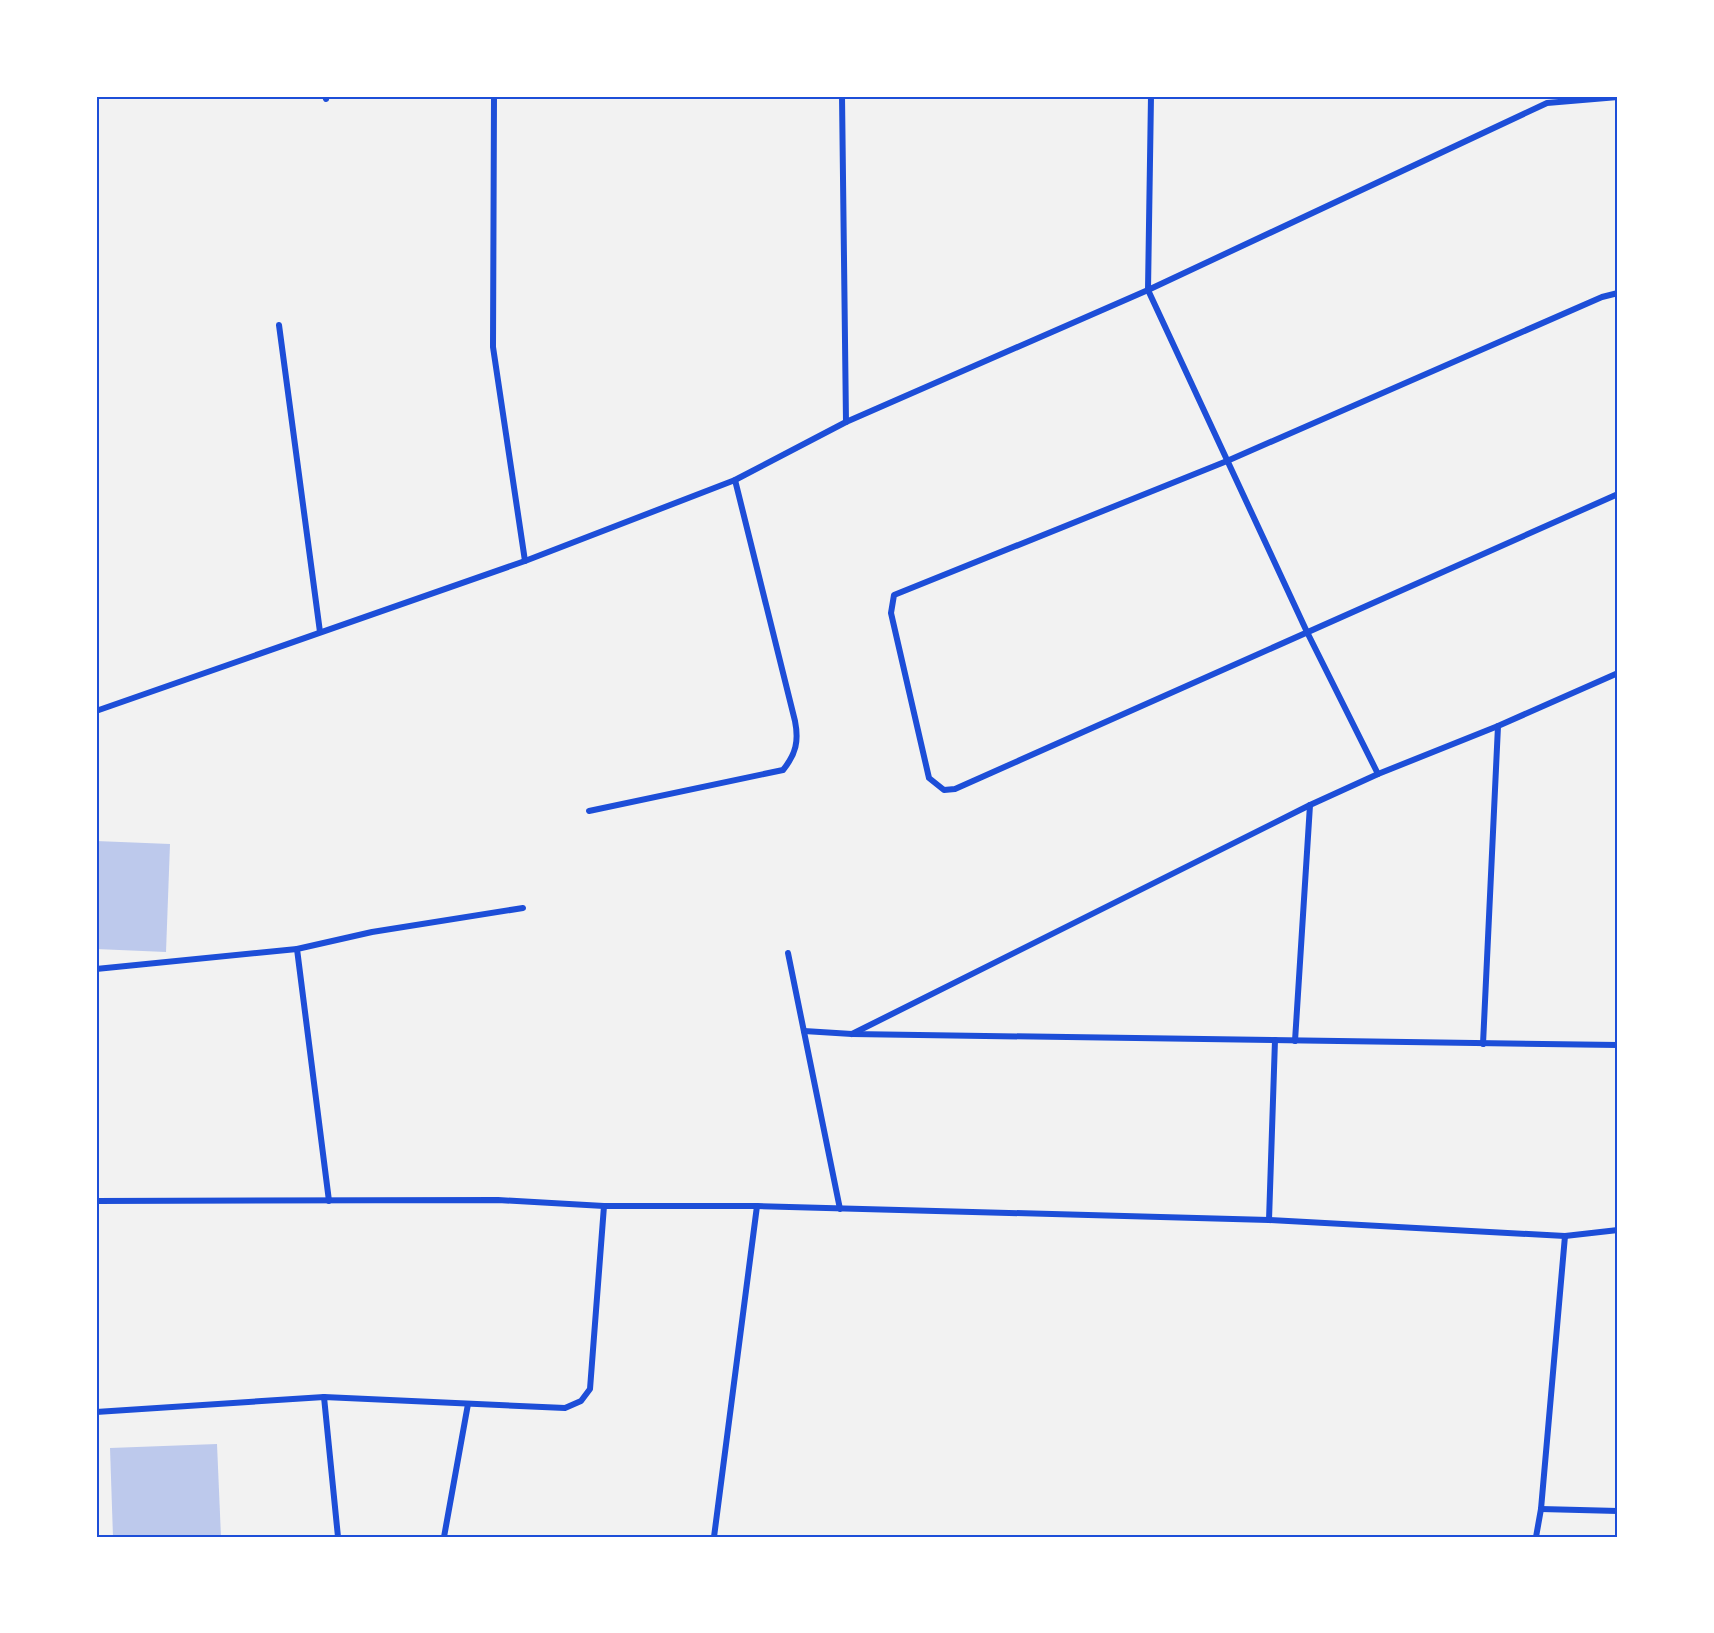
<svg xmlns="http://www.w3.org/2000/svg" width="1714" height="1633" font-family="'Nunito Sans',sans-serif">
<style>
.building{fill:#bdc9ec}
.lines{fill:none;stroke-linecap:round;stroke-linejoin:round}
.minor{stroke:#1d4ed8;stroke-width:6}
.neatline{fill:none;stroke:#1d4ed8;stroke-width:2}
</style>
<rect width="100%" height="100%" fill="#f2f2f2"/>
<g class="building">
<path d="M96,841L170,844L166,952L96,949Z"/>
<path d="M217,1444L221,1537H113L110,1448Z"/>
</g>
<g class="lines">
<g class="minor">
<path d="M325,96L326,99"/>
<path d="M494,96L493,347L525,561"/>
<path d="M842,96L846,422"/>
<path d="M1151,96L1148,290L1307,632L1378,774"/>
<path d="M1618,293L1602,297L1227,461L894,595L891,613L929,778L944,790L955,789L1618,494"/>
<path d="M279,325L320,632"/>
<path d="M96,711L525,561L735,480L846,422L1148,290L1547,103L1618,97"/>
<path d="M589,811L783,770C796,754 799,741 795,721L735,480"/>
<path d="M788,953L840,1209"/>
<path d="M96,969L297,949"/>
<path d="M804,1031L852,1034L1618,1045"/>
<path d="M852,1034L1310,805L1378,774L1498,726L1618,673"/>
<path d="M1295,1041L1310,805"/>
<path d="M1483,1044L1498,726"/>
<path d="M96,1201L498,1200L604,1206H757L1269,1220L1565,1236L1618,1230"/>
<path d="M329,1201L297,949L372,932L523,908"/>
<path d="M1269,1220L1275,1040"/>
<path d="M324,1397L338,1537"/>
<path d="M96,1412L324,1397L565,1408L581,1401L590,1389L604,1206"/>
<path d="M1541,1509L1618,1511"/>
<path d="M444,1537L468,1404"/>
<path d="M714,1537L757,1206"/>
<path d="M1536,1537L1541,1509L1565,1236"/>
</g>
</g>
<rect width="1714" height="1633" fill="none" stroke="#ffffff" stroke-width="195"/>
<rect x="98" y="98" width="1518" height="1438" class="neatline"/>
</svg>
